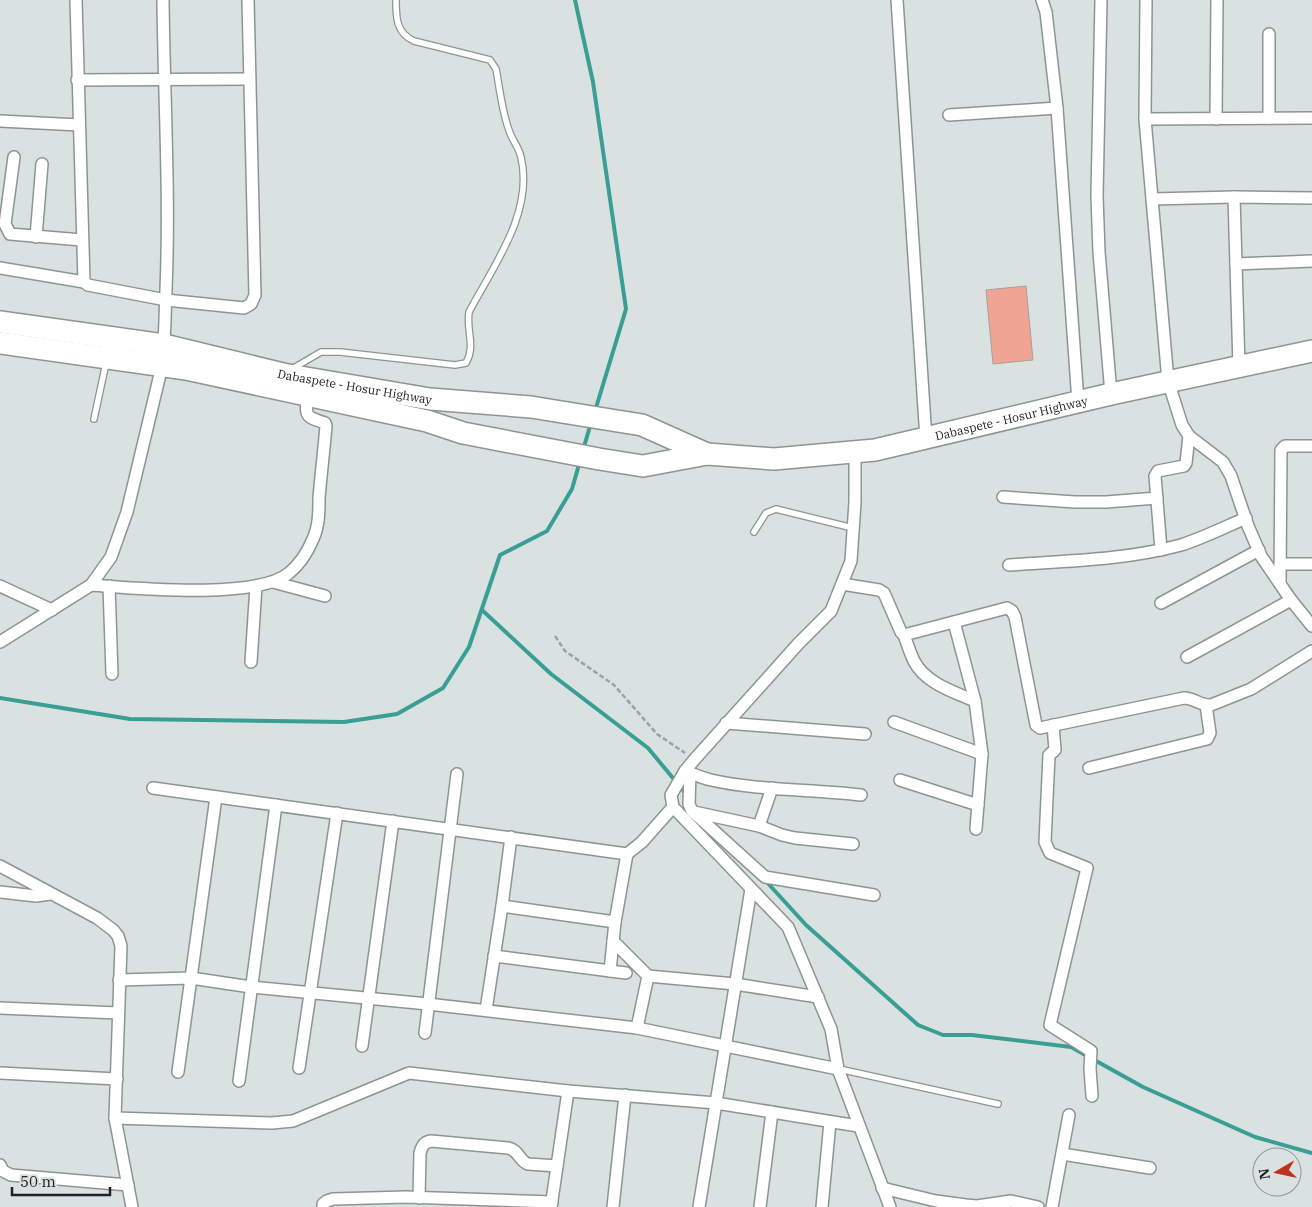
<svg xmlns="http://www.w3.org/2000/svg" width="1312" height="1207" font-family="'IBM Plex Serif',serif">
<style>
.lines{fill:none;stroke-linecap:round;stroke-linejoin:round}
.stream{stroke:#399e94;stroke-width:4}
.building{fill:#f0a494;stroke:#a69f9d}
.lane-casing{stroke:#8d9593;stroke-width:8}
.street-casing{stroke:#8d9593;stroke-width:14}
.highway-casing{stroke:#8d9593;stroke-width:24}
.path{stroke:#9ba2a1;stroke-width:2.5;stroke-dasharray:5 2.5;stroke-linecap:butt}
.lane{stroke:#fff;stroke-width:5.5}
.street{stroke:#fff;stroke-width:11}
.highway{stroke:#fff;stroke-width:21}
.labels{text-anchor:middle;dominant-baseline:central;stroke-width:4;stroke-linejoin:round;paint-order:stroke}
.street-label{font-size:12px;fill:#202322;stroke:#dae2e1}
</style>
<rect width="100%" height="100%" fill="#dae2e1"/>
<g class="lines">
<g class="stream">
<path d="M575,0L593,82L626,309L595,411"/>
<path d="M583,450L591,423"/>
<path d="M482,610L551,674L648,748L687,795"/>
<path d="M0,698L130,719L344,722L397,714L443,688L469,647L500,555L547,531L572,489L580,461"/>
<path d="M764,879L806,925L918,1025L943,1035H972L1071,1047L1143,1087L1255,1137L1312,1153"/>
</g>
</g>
<path class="building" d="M1026,286L1033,360L993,364L986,290Z"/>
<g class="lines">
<g class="lane-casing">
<g id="lane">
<path d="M292,369L321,352H340L455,365L466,363C476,345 466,332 469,312C494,265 534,212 521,157C519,148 513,141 510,133C502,113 500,90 496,69L490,60L414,41C396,33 396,17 396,0"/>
<path d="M94,419L106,363"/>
<path d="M754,532L766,513L776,509L853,528"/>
<path d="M839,1069L998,1104"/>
</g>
</g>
<g class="street-casing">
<g id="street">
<path d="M76,0L84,282L88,285L166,300L244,308L251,304L255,295L248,0"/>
<path d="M897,0L926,439"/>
<path d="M1042,0L1046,12L1057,108L1078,402"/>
<path d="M1101,0L1097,196L1099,252L1111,394"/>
<path d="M77,80L249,79"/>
<path d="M949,115L1057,108"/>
<path d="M1269,118V34"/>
<path d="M1312,118L1145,119L1168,381L1182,425L1189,436L1223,462L1231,476L1248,526L1261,556L1291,600L1312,626"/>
<path d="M1145,119L1146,0"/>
<path d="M1216,119L1217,0"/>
<path d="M0,121L79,125"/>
<path d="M14,157L5,224L10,234L82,240"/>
<path d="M1152,199L1234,197"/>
<path d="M36,237L42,164"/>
<path d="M1236,264L1312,261"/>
<path d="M0,268L84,282"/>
<path d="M1239,366L1234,197L1312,198"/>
<path d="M855,452V502L851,561L831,611L798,644L694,760L685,771L671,795L673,807L788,927L831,1029L838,1069L890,1207"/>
<path d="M1003,497L1075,502H1106L1157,498"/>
<path d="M1161,550L1155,476L1158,471L1184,466L1186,463L1189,436"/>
<path d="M1280,564H1312"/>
<path d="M1009,565C1066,561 1126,560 1181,545C1203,538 1225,527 1246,518"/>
<path d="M273,582L325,596"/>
<path d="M1280,582L1281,450L1285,446H1312"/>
<path d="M842,584L879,590L884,593L901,632L904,635L1007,608L1012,611L1015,617L1036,725L1040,728L1184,698C1194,698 1201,706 1211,705L1251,689L1312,651"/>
<path d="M91,585C134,588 257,600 289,573C299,565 308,551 313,539C319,526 319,512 319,498C321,474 324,450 326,426L325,423C304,416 306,417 307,395"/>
<path d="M0,586L52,610"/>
<path d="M109,586L112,674"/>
<path d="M1161,603L1259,550"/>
<path d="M954,622L975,701L982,754L976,829"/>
<path d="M904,635C907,643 910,653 914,661C925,683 954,692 975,701"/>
<path d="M0,642L91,585L111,557L127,512L162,366C165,340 165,315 166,290C170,193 164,97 163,0"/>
<path d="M1187,657L1291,600"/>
<path d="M251,662L256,586"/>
<path d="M894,722L982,754"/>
<path d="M726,723L865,734"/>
<path d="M1053,725L1055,750L1049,755L1045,842L1050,853L1087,868L1050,1025L1091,1051L1090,1069L1092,1096"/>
<path d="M1089,768L1207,739L1210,733L1206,705"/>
<path d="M685,771C693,774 702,778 711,780C760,791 811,789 861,795"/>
<path d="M690,773L689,804L692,811L765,877L874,895"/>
<path d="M900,780L978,805"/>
<path d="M153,788L627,854L642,842L673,807"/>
<path d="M694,812L759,826L782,835L795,838L853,844"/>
<path d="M759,826L772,788"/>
<path d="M0,866L97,918L113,930L118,936L121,946L115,1118L132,1207"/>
<path d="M0,892L36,896L50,894"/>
<path d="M502,906L615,922"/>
<path d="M613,941L648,976L637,1028"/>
<path d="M494,956L626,973"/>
<path d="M610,971L615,922L627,854"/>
<path d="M648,976L735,984L818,997"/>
<path d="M119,980L191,978L251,987L428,1004L637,1028L838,1069"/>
<path d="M0,1008L118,1013"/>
<path d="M486,1010L502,906L511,837"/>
<path d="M425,1033L457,774"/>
<path d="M362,1046L393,821"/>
<path d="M299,1068L337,813"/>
<path d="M178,1072L216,797"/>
<path d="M0,1073L117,1079"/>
<path d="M239,1081L276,805"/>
<path d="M115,1118L272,1123L293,1121L409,1073L568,1091L716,1103L858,1126"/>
<path d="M1062,1154L1150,1168"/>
<path d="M0,1165L3,1171L11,1175L128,1185"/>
<path d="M882,1188L936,1201L966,1205L977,1206L1011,1201L1038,1207"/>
<path d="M419,1198L420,1153C422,1146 424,1142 431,1141L508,1148C519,1150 519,1161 528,1164L557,1166"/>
<path d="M323,1207V1204L327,1201L333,1199L406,1197L552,1202"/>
<path d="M551,1207L568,1091"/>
<path d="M613,1207L625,1095"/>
<path d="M699,1207L751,889"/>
<path d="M760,1207L772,1112"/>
<path d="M822,1207L830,1122"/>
<path d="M1052,1207L1069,1115"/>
</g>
</g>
<g class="highway-casing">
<g id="highway">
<path id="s1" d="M0,322L164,345L283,374L430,399L531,407L642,425L707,454"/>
<path id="s2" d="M0,343L186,369L427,421L463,433L599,459L643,466L707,454L774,459L875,450L1111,394L1312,351"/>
</g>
</g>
<path class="path" d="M555,636L565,651L614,685L657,734L685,753"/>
<use href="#lane" class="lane"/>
<use href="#street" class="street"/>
<use href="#highway" class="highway"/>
</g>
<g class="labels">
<g class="street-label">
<text stroke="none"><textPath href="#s1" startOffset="361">Dabaspete - Hosur Highway</textPath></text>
<text stroke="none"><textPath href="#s2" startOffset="1029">Dabaspete - Hosur Highway</textPath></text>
</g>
</g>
<g transform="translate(1277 1172) rotate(261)"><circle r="24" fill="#dae2e1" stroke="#909695"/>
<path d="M0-4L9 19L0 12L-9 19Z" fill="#be321c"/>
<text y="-8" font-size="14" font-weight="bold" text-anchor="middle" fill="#202322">N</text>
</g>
<path d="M12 1187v8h98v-8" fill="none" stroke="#202322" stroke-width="2.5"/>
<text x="20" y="1187" font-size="15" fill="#202322" stroke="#dae2e1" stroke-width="4" paint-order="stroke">50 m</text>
</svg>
